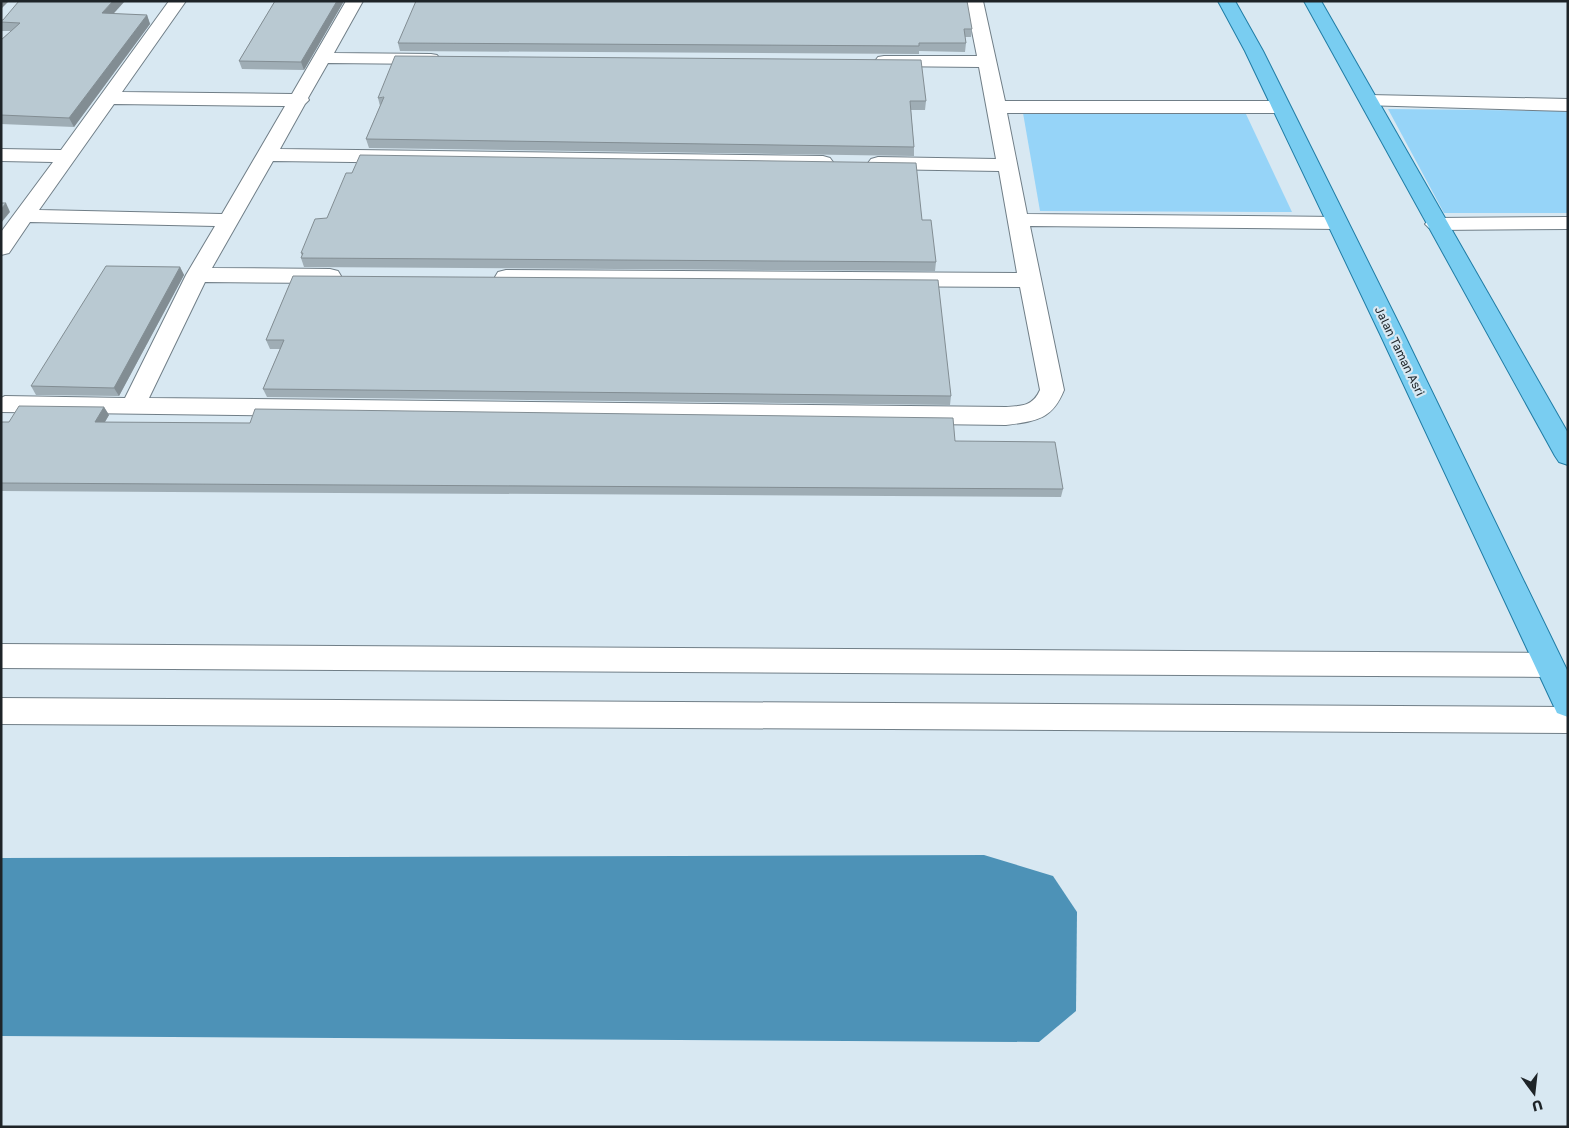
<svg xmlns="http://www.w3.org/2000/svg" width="1569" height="1128" font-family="'Golos Text',sans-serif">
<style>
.green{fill:#96d4f8}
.water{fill:#4d92b7}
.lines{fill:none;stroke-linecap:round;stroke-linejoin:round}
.minor-casing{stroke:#707e87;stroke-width:2}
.major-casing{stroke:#1f7ca5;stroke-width:2}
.minor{fill:#fff;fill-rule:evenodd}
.major{fill:#79cdf1;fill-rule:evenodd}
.wall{fill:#9fadb5}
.shaded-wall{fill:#828d93}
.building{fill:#b9c9d2;stroke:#828d93}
.labels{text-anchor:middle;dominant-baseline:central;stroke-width:4.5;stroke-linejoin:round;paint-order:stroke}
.street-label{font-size:12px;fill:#1e2428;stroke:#d8e8f2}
</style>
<rect width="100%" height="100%" fill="#d8e8f2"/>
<g class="green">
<path d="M1388,109L1568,111V213H1444Z"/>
<path d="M1023,113L1246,114L1292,212L1040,211Z"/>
</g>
<path class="water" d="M984,855L1053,876L1077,912L1076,1011L1039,1042L1,1036V858Z"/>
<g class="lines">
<g class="minor-casing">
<g id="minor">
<path d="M169,1H186L122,92L292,94L346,1H363L334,53L431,54L437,55L440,59L437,63L431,64L328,63L308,98L309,100L305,104L280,149L823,156L830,158L833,162L830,166L823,168L273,161L212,268L330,269L338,271L341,276L338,281L330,283L205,282L149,398L1006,407C1022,406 1033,406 1040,390L1020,287L506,284L498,282L495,277L498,272L506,270L1017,273L999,171L878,169L871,167L868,163L871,159L878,157L996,159L979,67L884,66L878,65L875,61L878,57L884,56H977L966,1H983L1005,101H1280L1287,103L1289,107L1287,111L1280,113H1007L1027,214L1337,217L1344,219L1348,223L1344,227L1337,229L1030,226L1064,390C1052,420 1036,421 1006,425L1,412V398L5,396L125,398L186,275L215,226L30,222L9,253L1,255V232L53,162L1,161V149L61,150ZM114,104L285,106L222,214L39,210Z"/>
<path d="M1369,95L1568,99V111L1362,105L1360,101L1362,97Z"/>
<path d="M1568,217V229L1436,230L1429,228L1425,224L1429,220L1436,218Z"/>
<path d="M1,644L1548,653L1558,656L1563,665L1558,674L1548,677L1,668Z"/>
<path d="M1,698L1568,707V733L1,724Z"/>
</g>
</g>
<g class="major-casing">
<g id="major">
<path d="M1218,1H1235L1263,51L1404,334L1568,672V717L1557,713L1380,334L1245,51Z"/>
<path d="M1304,1H1321L1568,433V465L1559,462L1555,456Z"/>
</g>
</g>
<use href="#minor" class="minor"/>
<use href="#major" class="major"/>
</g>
<g class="wall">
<path d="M275,1H344L304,70L242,69L239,61Z"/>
<path d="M113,14L147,15L150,24L74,127L1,124V40L11,31H1V20Z"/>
<path d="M972,29L971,37H965L966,43L965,52L919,51V54L400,51L398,43Z"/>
<path d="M378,98L926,101L925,110H911L914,147V156L369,148L366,139L380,106Z"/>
<path d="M922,220L936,262L935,271L304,267L301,258L302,256L301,253Z"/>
<path d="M180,267L184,275L119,396L36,395L31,386Z"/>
<path d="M293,276L951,396L950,405L267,397L263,389L280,349H270L266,340Z"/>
<path d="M104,407L109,415L105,422L955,441L1063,489L1061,497L1,491V422H9Z"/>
</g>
<g class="shaded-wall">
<path d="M1,1H9L1,9Z"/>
<path d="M113,1H125L106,22L102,13Z"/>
<path d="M337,1H344L304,70L301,62Z"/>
<path d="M147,15L150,24L74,127L69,118Z"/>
<path d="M6,203L10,212L1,223V209Z"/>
<path d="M180,267L184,275L119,396L114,388Z"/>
<path d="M104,407L109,415L100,430L95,422Z"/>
</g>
<g class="building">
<path d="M19,1H113L102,13L147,15L69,118L1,115V40L20,23L1,22V20H3Z"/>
<path d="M275,1H337L301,62L239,61Z"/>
<path d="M416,1H967L972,29H964L966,43H919V46L398,43Z"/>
<path d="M395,56L921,60L926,101H910L914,147L366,139L384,97L378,98Z"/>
<path d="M360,155L916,163L922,220H931L936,262L301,258L303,253H301L315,219L327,218L346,173H352Z"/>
<path d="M1,203H6L1,209Z"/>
<path d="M106,266L180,267L114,388L31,386Z"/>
<path d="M293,276L938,280L951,396L263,389L284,340H266Z"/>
<path d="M19,406L104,407L95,422L250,423L255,409L953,418L955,441L1055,442L1063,489L1,483V422H9Z"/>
</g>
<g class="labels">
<g class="street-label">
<text transform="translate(1400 351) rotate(64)">Jalan Taman Asri</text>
</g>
</g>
<rect width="1569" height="1128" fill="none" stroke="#1e2428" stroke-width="5"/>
<g transform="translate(1534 1093) rotate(165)" stroke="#d8e8f2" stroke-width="4" paint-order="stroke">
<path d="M0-4L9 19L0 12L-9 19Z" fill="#1e2428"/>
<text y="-8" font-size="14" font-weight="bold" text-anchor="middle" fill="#1e2428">U</text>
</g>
</svg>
